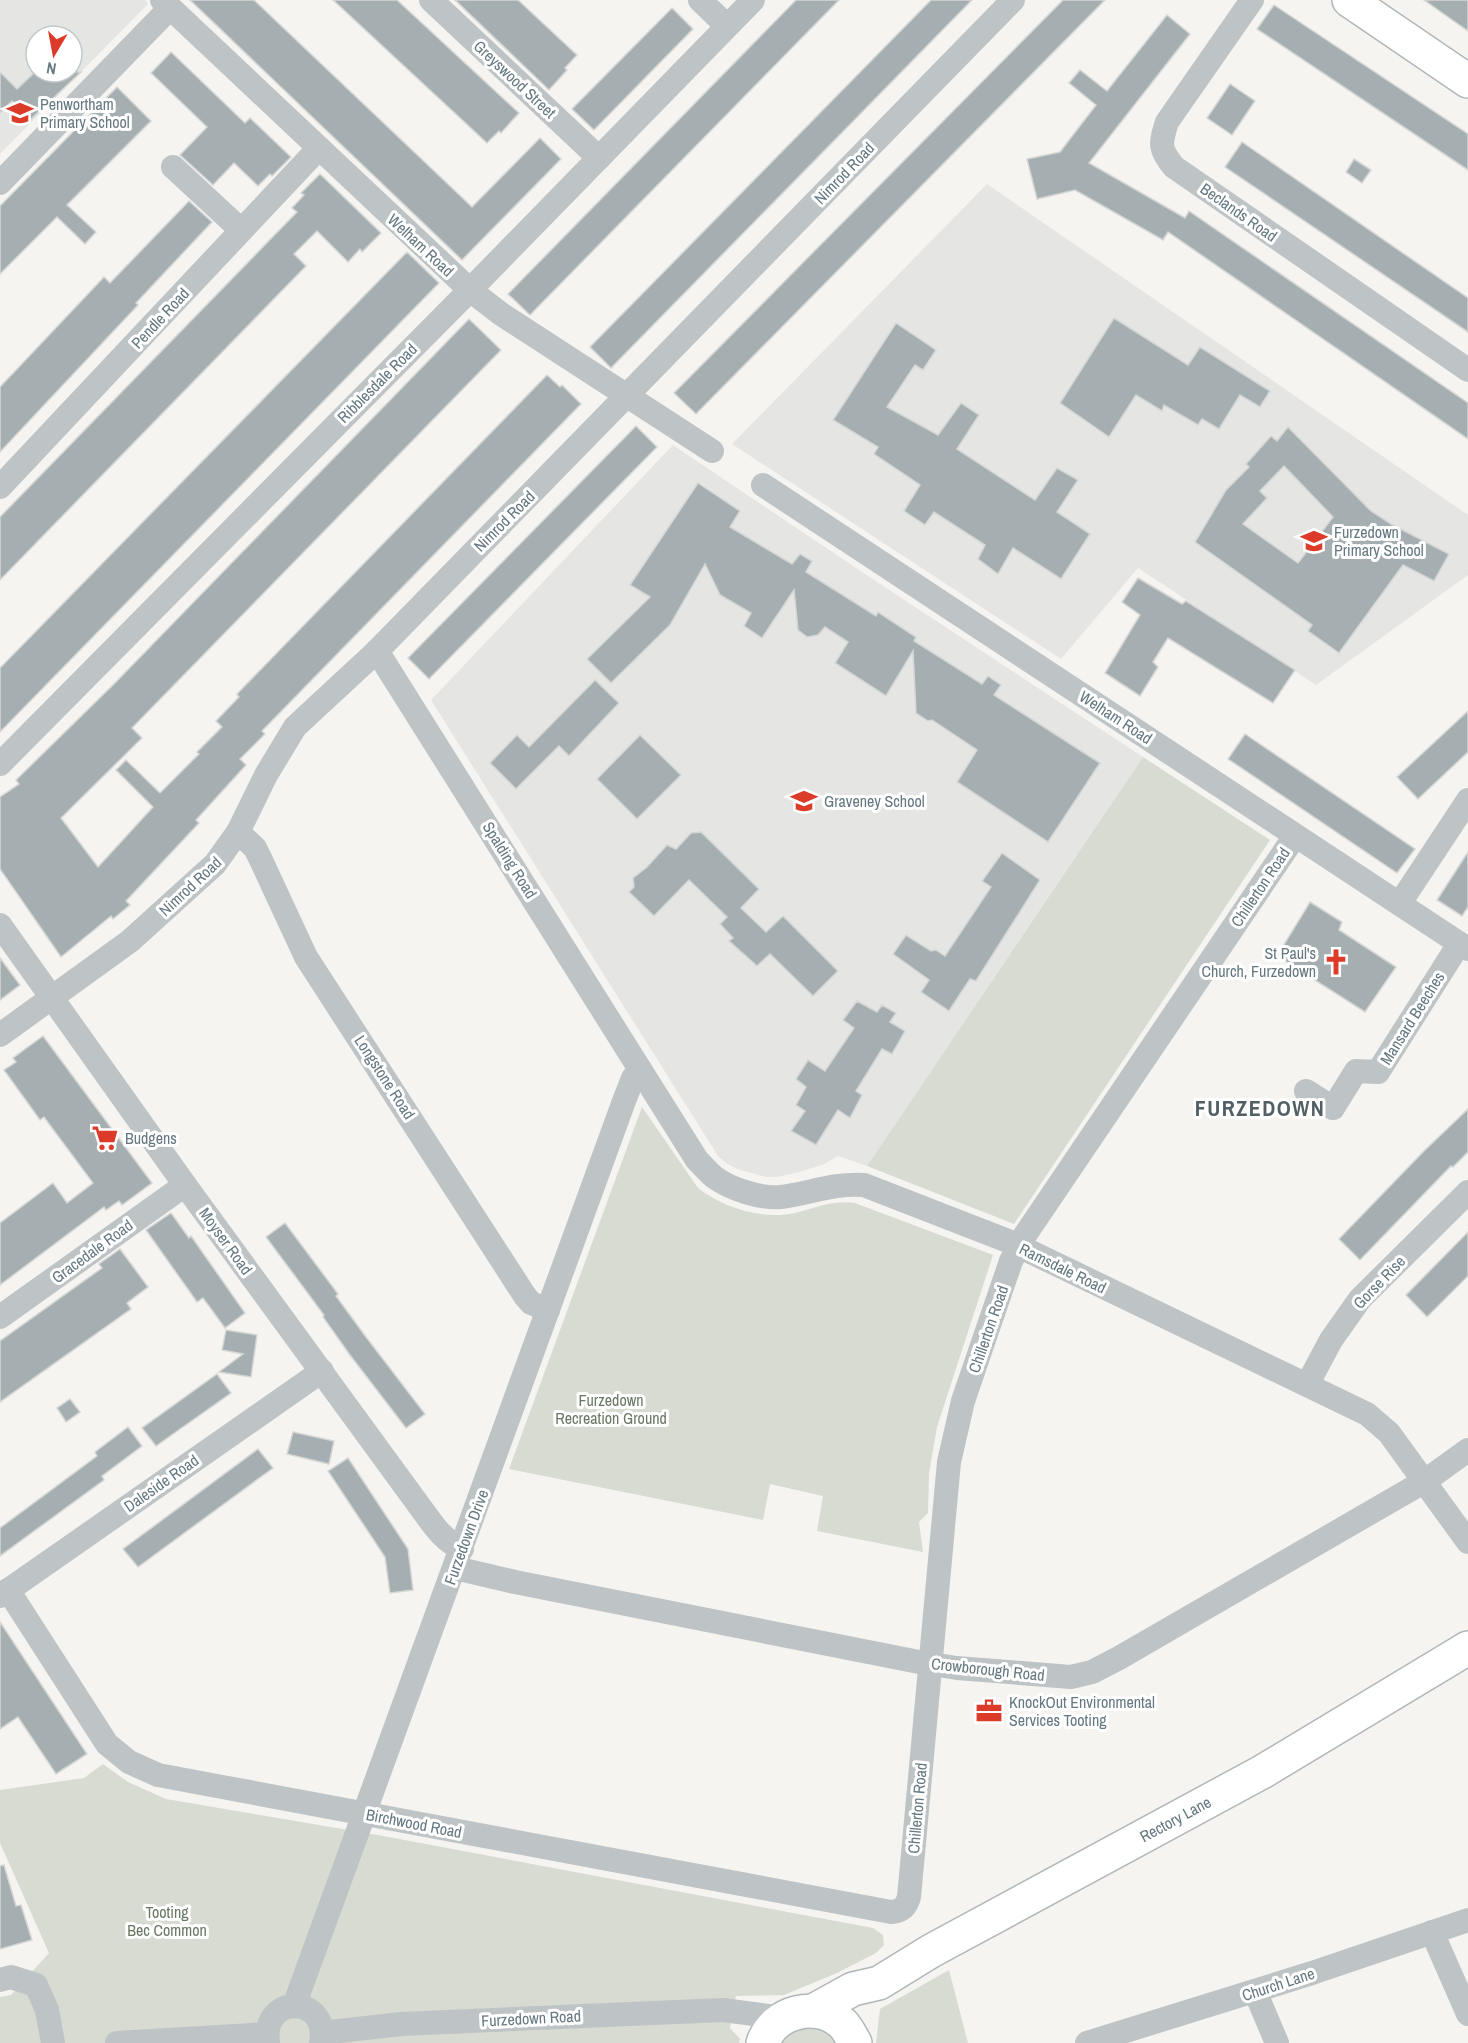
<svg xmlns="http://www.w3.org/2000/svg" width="1468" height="2043" font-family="'Archivo Narrow',sans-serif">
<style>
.built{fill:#e5e6e4;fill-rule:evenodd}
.green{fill:#d7dbd2}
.building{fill:#a5afb2;stroke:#d6d6d4;stroke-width:1.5;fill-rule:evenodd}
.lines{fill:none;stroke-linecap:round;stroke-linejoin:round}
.secondary-casing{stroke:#b0b7ba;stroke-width:36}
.street{stroke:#bec3c5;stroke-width:24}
.secondary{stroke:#fff;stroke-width:33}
.labels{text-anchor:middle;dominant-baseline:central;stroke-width:6;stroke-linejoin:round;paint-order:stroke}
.street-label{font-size:16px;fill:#657881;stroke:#fff}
.poi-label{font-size:16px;fill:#657881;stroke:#fff;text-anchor:start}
.park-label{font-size:16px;fill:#6a7863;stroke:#fff}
.district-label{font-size:22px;font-weight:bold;letter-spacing:1.5px;fill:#526066;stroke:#fff}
</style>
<rect width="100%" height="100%" fill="#f5f4f1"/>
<g class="built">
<path d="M0,0H145L148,4L0,154ZM36,36H72V72H36Z"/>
<path d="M987,184L1468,515V575L1316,685L1138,568L1061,659L732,444Z"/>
<path d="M673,445L868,576L1143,757L867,1166L838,1156L822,1165L799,1172L777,1177H766L740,1170L727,1164L718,1156L431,700Z"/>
</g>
<g class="green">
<path d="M1143,757L1270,840L1014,1224L867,1166Z"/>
<path d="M642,1107L698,1188C723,1208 763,1220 795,1213C820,1207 828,1201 855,1203L993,1255L937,1427L929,1473L928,1513L919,1522L923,1552L817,1531L823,1496L770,1484L763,1520L509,1469Z"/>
<path d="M103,1764L128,1782L166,1799L378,1835L873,1928L883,1935L884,1945L876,1953L837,1973L784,1995L736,1996L730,2028L740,2039L739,2043H0V1997L11,1995L49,1953L0,1843V1790L84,1778Z"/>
<path d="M949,1970L968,2043H876L880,2009Z"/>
<path d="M820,2024L843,2043H774L784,2030Z"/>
</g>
<g class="building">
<path d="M190,0H254L472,207L540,138L561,159L462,260Z"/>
<path d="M333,0H397L519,113L501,133L499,131L487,143Z"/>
<path d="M455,0H518L577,55L565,68L567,70L549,90Z"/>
<path d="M796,0H839L530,315L508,294Z"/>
<path d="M931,0H972L611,368L590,347Z"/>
<path d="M1063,0H1105L696,414L674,393Z"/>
<path d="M1424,0H1468V31L1448,17Z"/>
<path d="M1274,5L1468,134V170L1257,29Z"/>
<path d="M672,8L693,29L594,130L572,109Z"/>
<path d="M1167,15L1190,34L1089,163L1185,218L1189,211L1468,403V439L1168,232L1163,240L1075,190L1037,199L1027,159L1060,152L1096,105L1069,83L1080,70L1107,91Z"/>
<path d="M171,52L245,123L250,118L291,157L272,176L270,174L258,186L234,163L213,185L180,155L207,127L151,73Z"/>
<path d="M0,72L17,89L35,72H81L31,119L12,101L0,113Z"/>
<path d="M1230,84L1255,101L1232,135L1207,118Z"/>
<path d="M117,87L151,121L67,205L96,232L85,244L57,217L0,274V206Z"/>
<path d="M1242,142L1468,298V332L1225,167Z"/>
<path d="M1354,159L1371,170L1362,183L1346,172Z"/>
<path d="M320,174L381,233L362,252L360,249L348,262L317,231L294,254L306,266L0,580V517L297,212L292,208L304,195L301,193Z"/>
<path d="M189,201L212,222L136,303L138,305L0,452V387L104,277L110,283Z"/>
<path d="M407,252L439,283L0,732V668Z"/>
<path d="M1114,318L1188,365L1200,347L1270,391L1260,407L1240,395L1219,429L1202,419L1198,425L1164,405L1162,411L1136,395L1109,437L1060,403Z"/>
<path d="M469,319L501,350L132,728L142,738L61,818L98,867L153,807L116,770L126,760L160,793L199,754L197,752L222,727L216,721L239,697L237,694L547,375L560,387L562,385L581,404L262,731L265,734L240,759L246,765L196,820L199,823L126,901L130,905L113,919L111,916L61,957L0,869V797L19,784L16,780L115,683Z"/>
<path d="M896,323L936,350L923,370L915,365L887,407L938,435L961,403L979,415L957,449L1035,500L1057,468L1078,480L1057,512L1090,534L1061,579L1013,548L998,574L978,559L985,545L934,512L925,525L904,511L920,485L874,454L878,447L833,420Z"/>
<path d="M636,426L657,447L429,679L408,658Z"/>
<path d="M1288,427L1371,511L1391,524L1449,554L1434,581L1403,565L1339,653L1308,631L1312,625L1195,542L1226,490L1249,467L1246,464L1271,436L1277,441ZM1284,466L1333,517L1298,563L1243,524L1267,498L1260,491Z"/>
<path d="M698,483L740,511L730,527L792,564L800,554L812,561L806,572L876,616L878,612L916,637L914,641L982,684L988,676L1001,685L994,695L1100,763L1048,842L957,782L977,750L932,720L928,721L916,713L913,651L886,696L835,663L848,642L825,627L818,635L807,637L798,630L794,590L762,638L744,626L751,613L720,595L705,564L670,625L611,683L587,659L650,597L630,585Z"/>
<path d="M1138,578L1182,604L1186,601L1295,670L1273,703L1168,638L1153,662L1158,667L1140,696L1105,673L1140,615L1122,602Z"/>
<path d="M595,680L619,703L569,756L559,746L516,789L490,763L517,735L529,747Z"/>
<path d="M1468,711V752L1418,799L1397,777Z"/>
<path d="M1245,734L1415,849L1397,873L1228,759Z"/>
<path d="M640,735L681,775L637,819L597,779Z"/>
<path d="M701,832L759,889L741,908L766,932L783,916L838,971L813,996L770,954L757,966L729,941L733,938L720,924L727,917L689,880L654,916L629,892L634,887L633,878L647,867L667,845L676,849L691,833Z"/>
<path d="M1468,852V907L1462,916L1437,900Z"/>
<path d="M1002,853L1040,880L976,981L970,979L949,1011L921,992L929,980L893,954L906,935L931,951L936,950L945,956L991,887L982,881Z"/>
<path d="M1310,902L1342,922L1339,930L1396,967L1365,1012L1277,956Z"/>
<path d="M0,958L20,985L0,1000Z"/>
<path d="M857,1001L877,1012L882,1005L896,1013L890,1022L905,1031L892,1054L882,1049L856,1091L862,1095L850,1118L838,1110L816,1145L791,1131L805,1111L796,1105L806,1087L796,1079L808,1060L825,1071L854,1028L843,1020Z"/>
<path d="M43,1036L152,1183L122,1205L119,1201L106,1210L104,1207L0,1285V1223L53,1183L67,1203L93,1183L44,1117L40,1120L4,1070L16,1062L13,1058Z"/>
<path d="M1468,1109V1152L1453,1167L1451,1166L1360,1260L1339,1239L1424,1151Z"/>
<path d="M171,1213L189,1238L191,1236L245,1313L225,1328L203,1298L197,1302L146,1230Z"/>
<path d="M285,1223L338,1294L336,1296L366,1337L425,1414L406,1428L350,1355L323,1317L324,1315L266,1237Z"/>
<path d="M1468,1232V1276L1427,1317L1406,1295Z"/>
<path d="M120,1249L148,1287L127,1303L131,1309L0,1402V1341L102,1268L99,1264Z"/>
<path d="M226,1330L257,1335L251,1377L219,1372L243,1354L222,1350Z"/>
<path d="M217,1374L231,1393L156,1446L142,1428Z"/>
<path d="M70,1399L80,1412L66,1422L57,1408Z"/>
<path d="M128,1427L142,1446L102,1476L104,1480L0,1556V1528L97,1456L95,1452Z"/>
<path d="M293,1432L334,1441L329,1464L287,1454Z"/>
<path d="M258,1449L273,1468L138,1567L123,1549Z"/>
<path d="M348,1458L408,1549L413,1590L390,1593L385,1557L328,1471Z"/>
<path d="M0,1622L87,1754L56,1774L18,1717L0,1729Z"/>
<path d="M4,1865L16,1906L21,1905L32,1940L0,1949V1866Z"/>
</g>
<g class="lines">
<g class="secondary-casing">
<g id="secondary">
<path d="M1349,0L1468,81"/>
<path id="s1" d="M813,2011L853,1989L879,1983L931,1951L1262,1772L1468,1648"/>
<path d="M763,2043C774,2011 816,2001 842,2023C848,2029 851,2036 855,2043"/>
</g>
</g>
<g class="street">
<path d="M162,0L470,290L501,314L712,451"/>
<path d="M431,0L599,158"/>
<path d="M700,0L727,26"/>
<path d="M1252,0L1167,122C1160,144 1159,149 1174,167L1468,370"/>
<path d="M173,167L241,230"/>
<path d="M0,183L170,8"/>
<path d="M763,485L1468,949"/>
<path d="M0,487L319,148"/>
<path d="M377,651L697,1160C703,1166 708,1172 714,1177C730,1189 761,1199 781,1197C812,1193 832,1183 864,1185L1008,1241L1367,1414L1389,1433L1468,1542"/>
<path d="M0,764L470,290L753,0"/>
<path d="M238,832L255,848L260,858L306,957L525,1296L531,1303L548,1310"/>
<path d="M1400,903L1468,800"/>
<path d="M0,925L185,1185L426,1515C436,1529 445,1541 462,1549"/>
<path d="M0,1035L130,941L215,864L238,832L266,775L295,727L377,651L1013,0"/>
<path d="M1306,1091L1333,1108L1356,1071L1378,1072L1459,944"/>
<path d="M0,1317L185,1185"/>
<path d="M1307,1385L1331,1340L1360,1299L1468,1192"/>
<path d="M455,1568L515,1582L919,1662L957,1668L1071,1677L1092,1672L1119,1658L1425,1481L1468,1450"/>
<path d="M8,1590L107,1744L129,1762L158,1775L891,1912C902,1911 906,1907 909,1897L949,1462L963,1401L1011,1261L1025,1235L1295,836"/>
<path d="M0,1596L322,1371"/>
<path d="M1432,1932L1468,2014"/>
<path d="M0,1980L11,1977L36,1985L47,2010L53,2043"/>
<path d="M1255,1991L1277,2043"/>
<path d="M294,2006L624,1101L633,1078L641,1071"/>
<path d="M322,2033L401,2024L723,2010L784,2018"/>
<path d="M117,2043L267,2034"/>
<path d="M268,2043C261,1993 330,1995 321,2043"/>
<path d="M1087,2043L1312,1973L1468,1920"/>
</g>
<use href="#secondary" class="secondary"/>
</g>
<defs>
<g id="school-bare" transform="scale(2.07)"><path d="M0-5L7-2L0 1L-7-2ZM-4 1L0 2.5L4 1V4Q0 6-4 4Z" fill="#dc3b29" stroke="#fff" stroke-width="2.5" paint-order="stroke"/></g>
<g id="church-bare" transform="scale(2.07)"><path d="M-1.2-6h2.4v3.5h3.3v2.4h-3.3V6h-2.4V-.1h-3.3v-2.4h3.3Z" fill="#dc3b29" stroke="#fff" stroke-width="2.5" paint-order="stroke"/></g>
<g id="supermarket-bare" transform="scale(2.07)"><path d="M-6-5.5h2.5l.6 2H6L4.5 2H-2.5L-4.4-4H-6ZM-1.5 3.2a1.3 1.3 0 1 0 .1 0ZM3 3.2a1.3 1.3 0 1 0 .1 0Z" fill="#dc3b29" stroke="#fff" stroke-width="2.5" paint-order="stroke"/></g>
<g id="office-bare" transform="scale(2.07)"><path d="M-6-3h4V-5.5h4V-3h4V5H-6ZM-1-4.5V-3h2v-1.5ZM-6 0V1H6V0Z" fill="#dc3b29" stroke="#fff" stroke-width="2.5" paint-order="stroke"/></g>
</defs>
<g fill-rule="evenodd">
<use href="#school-bare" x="20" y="113"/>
<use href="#school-bare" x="1314" y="541"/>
<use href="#school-bare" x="804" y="801"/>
<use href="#church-bare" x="1336" y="962"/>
<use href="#supermarket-bare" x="105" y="1138"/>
<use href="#office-bare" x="989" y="1711"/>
</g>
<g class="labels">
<g class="street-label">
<text transform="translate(515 79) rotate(43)">Greyswood Street</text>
<text transform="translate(844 173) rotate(-46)">Nimrod Road</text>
<text transform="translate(1239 212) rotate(35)">Beclands Road</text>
<text transform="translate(421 245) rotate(43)">Welham Road</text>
<text transform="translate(160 318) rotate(-47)">Pendle Road</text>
<text transform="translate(377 383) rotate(-45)">Ribblesdale Road</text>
<text transform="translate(504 521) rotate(-45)">Nimrod Road</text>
<text transform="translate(1116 717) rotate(33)">Welham Road</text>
<text transform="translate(510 860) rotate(58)">Spalding Road</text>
<text transform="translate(190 886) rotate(-43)">Nimrod Road</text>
<text transform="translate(1260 887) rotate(-56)">Chillerton Road</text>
<text transform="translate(1412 1018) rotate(-58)">Mansard Beeches</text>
<text transform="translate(385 1077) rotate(57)">Longstone Road</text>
<text transform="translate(226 1241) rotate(54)">Moyser Road</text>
<text transform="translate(92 1251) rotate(-36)">Gracedale Road</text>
<text transform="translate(1063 1268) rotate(26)">Ramsdale Road</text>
<text transform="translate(1379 1282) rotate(-46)">Gorse Rise</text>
<text transform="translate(988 1329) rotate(-71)">Chillerton Road</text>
<text transform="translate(161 1483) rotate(-35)">Daleside Road</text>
<text transform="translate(466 1537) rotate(-70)">Furzedown Drive</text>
<text transform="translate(988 1669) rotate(6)">Crowborough Road</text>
<text transform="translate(917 1808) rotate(-85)">Chillerton Road</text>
<text stroke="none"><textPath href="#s1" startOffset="411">Rectory Lane</textPath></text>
<text transform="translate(414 1823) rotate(11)">Birchwood Road</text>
<text transform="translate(1278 1984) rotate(-18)">Church Lane</text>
<text transform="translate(531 2018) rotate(-3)">Furzedown Road</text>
</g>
<g class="poi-label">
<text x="40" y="104">Penwortham<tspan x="40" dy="18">Primary School</tspan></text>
<text x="1334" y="532">Furzedown<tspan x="1334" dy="18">Primary School</tspan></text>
<text x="824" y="801">Graveney School</text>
<text x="1316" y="953" text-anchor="end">St Paul's<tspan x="1316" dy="18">Church, Furzedown</tspan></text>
<text x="125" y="1138">Budgens</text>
<text x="1009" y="1702">KnockOut Environmental<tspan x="1009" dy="18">Services Tooting</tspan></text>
</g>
<g class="park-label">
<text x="611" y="1400">Furzedown<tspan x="611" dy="18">Recreation Ground</tspan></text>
<text x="167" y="1912">Tooting<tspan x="167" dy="18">Bec Common</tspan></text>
</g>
<g class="district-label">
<text x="1260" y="1108">FURZEDOWN</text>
</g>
</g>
<g transform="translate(54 54) rotate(190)"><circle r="28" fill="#ffffff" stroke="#c1c9cd" stroke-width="1.5"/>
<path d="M0-4.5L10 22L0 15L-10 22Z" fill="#dc3b29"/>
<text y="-9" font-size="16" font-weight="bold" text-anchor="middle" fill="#657881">N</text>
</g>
</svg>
